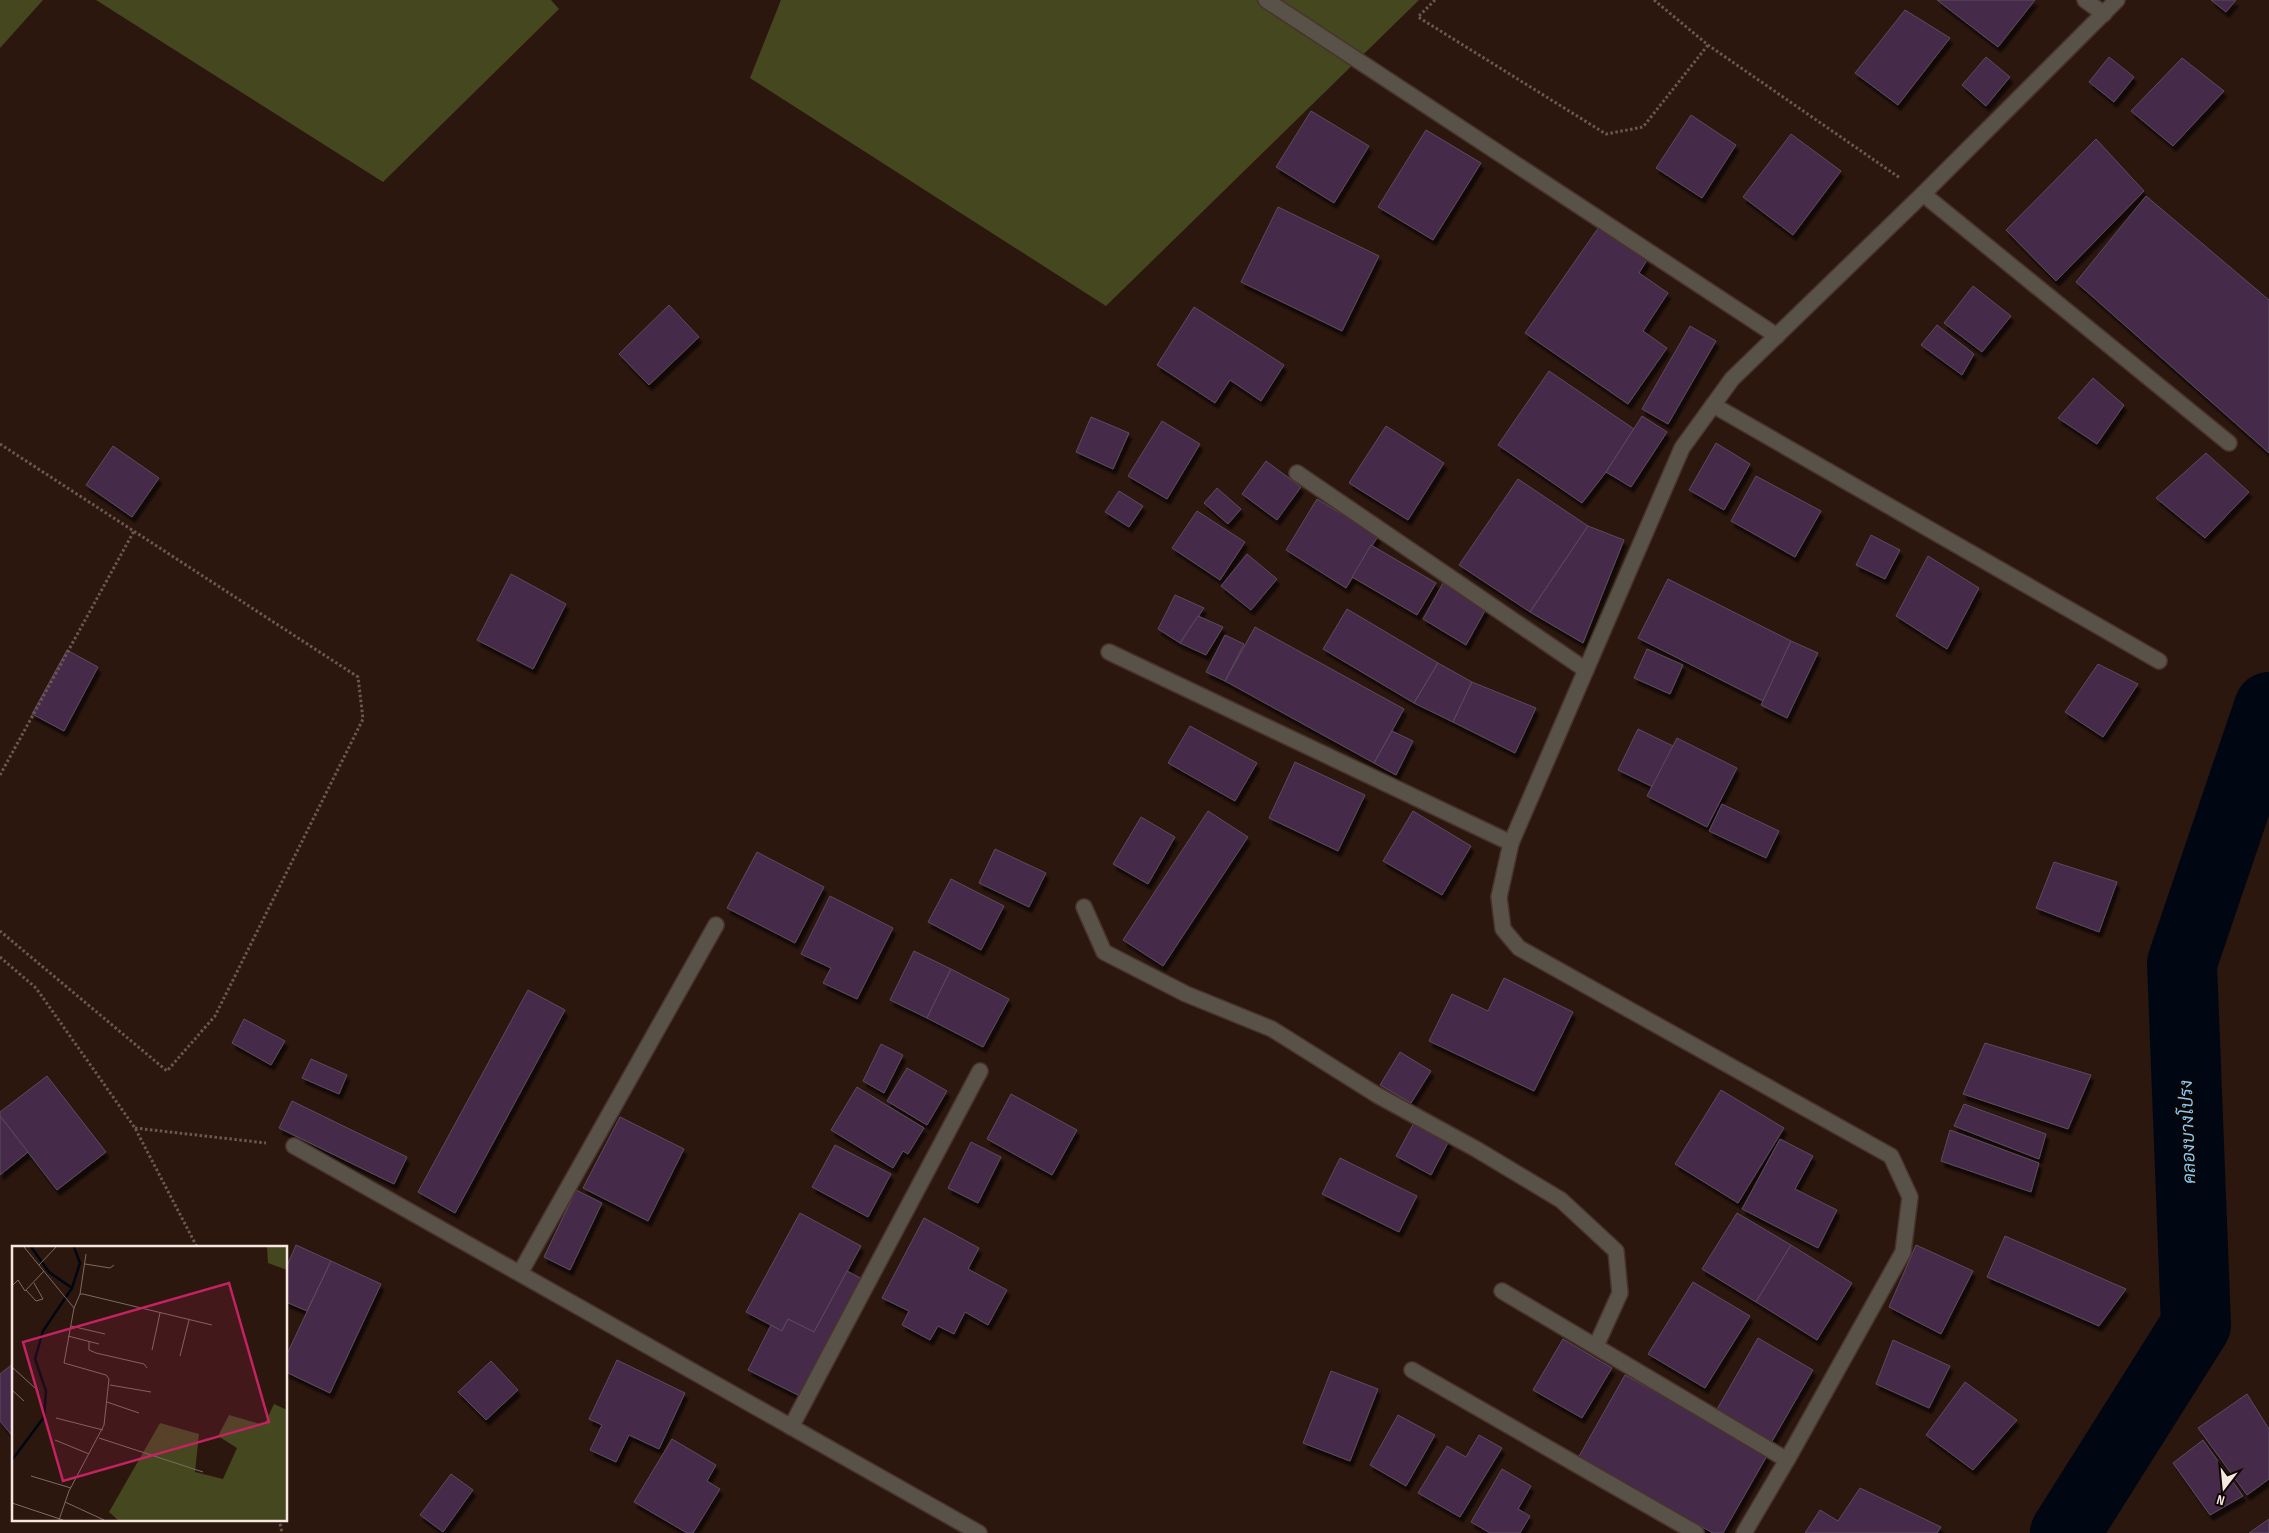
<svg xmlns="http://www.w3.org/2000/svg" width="2269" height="1533" font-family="'Sofia Sans Condensed',Sarabun,sans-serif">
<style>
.forest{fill:#45471f}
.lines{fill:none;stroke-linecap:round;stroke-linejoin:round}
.river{stroke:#000712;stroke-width:70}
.building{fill:#452b48;stroke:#5b4b5e;filter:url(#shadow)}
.lane-casing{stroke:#48342c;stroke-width:18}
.street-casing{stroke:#48342c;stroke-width:18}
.path{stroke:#6b5851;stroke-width:3;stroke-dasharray:2.5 2.5;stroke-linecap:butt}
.lane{stroke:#585249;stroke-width:15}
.street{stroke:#585249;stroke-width:15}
.labels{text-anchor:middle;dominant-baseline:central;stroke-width:4;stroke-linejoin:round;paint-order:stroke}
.water-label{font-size:18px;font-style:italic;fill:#88c9f4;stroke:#0e0603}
.inset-river{fill:none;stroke:#000712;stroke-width:2.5}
.inset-road{fill:none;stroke:#7d6a63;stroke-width:1}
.view{fill:#c52262;fill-opacity:0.15;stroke:#c52262;stroke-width:2.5}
.inset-edge{fill:none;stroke:#f6e7e1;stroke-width:2.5}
</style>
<defs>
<filter id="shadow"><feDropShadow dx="3" dy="5.5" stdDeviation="1" flood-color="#0009"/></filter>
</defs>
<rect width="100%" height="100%" fill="#2c170f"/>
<g class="forest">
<path d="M0,0H43L0,48Z"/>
<path d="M96,0H551L559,9L383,182Z"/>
<path d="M781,0H1419L1106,306L750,78Z"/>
</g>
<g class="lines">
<path class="river" d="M2065,1533L2196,1325L2182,963L2269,707"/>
</g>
<g class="building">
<path d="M1937,0H2035L1998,47Z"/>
<path d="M2211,0H2236L2226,12Z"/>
<path d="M1905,10L1950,38L1898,105L1855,73Z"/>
<path d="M1986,57L2010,77L1986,106L1962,85Z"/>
<path d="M2109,57L2134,77L2114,102L2089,82Z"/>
<path d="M2182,58L2224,91L2173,146L2131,111Z"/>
<path d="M1311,111L1369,146L1334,203L1276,167Z"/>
<path d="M1691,115L1736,145L1702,198L1656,168Z"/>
<path d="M1426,130L1481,163L1433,240L1378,207Z"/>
<path d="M1791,134L1841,171L1793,235L1743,197Z"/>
<path d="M2096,139L2144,191L2056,281L2006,230Z"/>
<path d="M2146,196L2269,300V453L2076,282Z"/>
<path d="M1278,207L1379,256L1342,331L1241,282Z"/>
<path d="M1599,227L1647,260L1639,273L1668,293L1643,331L1667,348L1628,404L1525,333Z"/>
<path d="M1973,286L2011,316L1982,352L1944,323Z"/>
<path d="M669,305L699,337L649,385L619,354Z"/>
<path d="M1194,307L1284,365L1261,401L1230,380L1215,403L1157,365Z"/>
<path d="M1937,325L1974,354L1962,375L1921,345Z"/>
<path d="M1690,326L1716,341L1668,424L1642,409Z"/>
<path d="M1549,371L1634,429L1606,472L1582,503L1498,445Z"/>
<path d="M2093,378L2124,405L2097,444L2058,418Z"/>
<path d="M1642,416L1667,432L1631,487L1606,472Z"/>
<path d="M1091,417L1129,433L1113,469L1076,452Z"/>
<path d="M1162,421L1200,444L1167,499L1128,476Z"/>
<path d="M1386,426L1444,463L1408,520L1349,483Z"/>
<path d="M1716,443L1750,464L1724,510L1689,490Z"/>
<path d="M113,446L159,478L132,517L86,485Z"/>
<path d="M2206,453L2249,492L2205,538L2156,498Z"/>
<path d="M1266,461L1301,487L1277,520L1242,494Z"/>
<path d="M1756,476L1821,511L1795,557L1731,521Z"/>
<path d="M1518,479L1588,526L1530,612L1459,565Z"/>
<path d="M1217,488L1241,509L1228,524L1204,503Z"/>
<path d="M1119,491L1143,506L1129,527L1105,512Z"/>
<path d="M1317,499L1378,536L1346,588L1286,550Z"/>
<path d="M1197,511L1245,542L1220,580L1172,548Z"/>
<path d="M1588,526L1624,540L1583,643L1530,612Z"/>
<path d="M1871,535L1900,550L1885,579L1856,565Z"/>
<path d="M1371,545L1436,583L1417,615L1352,577Z"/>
<path d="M1247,554L1277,579L1251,610L1221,586Z"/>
<path d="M1928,556L1979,588L1947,649L1896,616Z"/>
<path d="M511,574L566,604L533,669L477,640Z"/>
<path d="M1668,579L1791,641L1763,701L1638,638Z"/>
<path d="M1443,583L1486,609L1466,645L1423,619Z"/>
<path d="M1175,595L1204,608L1180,643L1158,629Z"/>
<path d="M1347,609L1438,663L1414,703L1323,649Z"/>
<path d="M1198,616L1223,627L1206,655L1180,643Z"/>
<path d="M1255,627L1404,709L1374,763L1225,681Z"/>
<path d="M1225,635L1244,644L1225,681L1206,672Z"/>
<path d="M1791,641L1818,653L1787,718L1761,705Z"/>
<path d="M1647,649L1683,665L1670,694L1634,678Z"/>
<path d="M67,650L98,667L64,731L32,714Z"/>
<path d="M1438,663L1472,682L1453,722L1414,703Z"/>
<path d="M2098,664L2138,684L2103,737L2065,712Z"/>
<path d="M1472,682L1536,708L1515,753L1453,722Z"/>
<path d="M1190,726L1257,763L1235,801L1168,763Z"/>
<path d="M1638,729L1673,746L1653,787L1618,770Z"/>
<path d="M1392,731L1413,741L1396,775L1374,763Z"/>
<path d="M1677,738L1737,768L1707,827L1647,796Z"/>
<path d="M1295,762L1365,795L1338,851L1269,818Z"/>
<path d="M1722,804L1779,831L1766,858L1709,831Z"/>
<path d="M1208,811L1248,837L1163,966L1123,940Z"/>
<path d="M1413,811L1471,846L1442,895L1383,861Z"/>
<path d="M1141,817L1175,837L1148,884L1113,864Z"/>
<path d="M995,849L1046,873L1029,907L979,883Z"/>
<path d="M757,852L824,887L795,943L727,908Z"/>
<path d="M2054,862L2117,882L2099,932L2036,908Z"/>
<path d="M951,879L1004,906L981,950L928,922Z"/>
<path d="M830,896L893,928L857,999L823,983L831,968L801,954Z"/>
<path d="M914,951L951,969L927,1018L890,1000Z"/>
<path d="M951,969L1009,999L983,1047L927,1018Z"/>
<path d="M1504,978L1573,1012L1534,1091L1429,1041L1452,994L1488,1011Z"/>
<path d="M528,990L565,1010L455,1213L418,1192Z"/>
<path d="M244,1019L285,1041L271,1065L232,1043Z"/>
<path d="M1985,1043L2091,1075L2068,1129L1963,1094Z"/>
<path d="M881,1044L903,1055L884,1093L863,1081Z"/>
<path d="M1400,1052L1431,1071L1411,1103L1380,1085Z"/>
<path d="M311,1059L347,1075L339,1094L302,1078Z"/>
<path d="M907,1068L947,1091L927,1125L887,1101Z"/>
<path d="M47,1076L106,1152L57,1190L0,1116V1112Z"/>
<path d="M857,1087L924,1128L908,1154L903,1151L893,1168L831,1130Z"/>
<path d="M1721,1090L1784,1128L1738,1203L1675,1164Z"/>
<path d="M1011,1094L1077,1130L1052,1175L987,1139Z"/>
<path d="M292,1101L407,1157L394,1184L279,1128Z"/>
<path d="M1964,1104L2046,1134L2039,1159L1954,1126Z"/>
<path d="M0,1116L28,1152L0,1175Z"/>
<path d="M620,1117L684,1149L648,1221L583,1188Z"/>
<path d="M1416,1119L1451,1137L1431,1175L1396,1156Z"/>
<path d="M1950,1130L2039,1163L2031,1192L1941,1161Z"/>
<path d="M1780,1139L1813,1156L1795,1189L1837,1210L1818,1248L1742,1209Z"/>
<path d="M971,1142L1001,1157L978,1203L948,1188Z"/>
<path d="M835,1145L891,1174L868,1217L812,1187Z"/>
<path d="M1340,1158L1417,1196L1399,1232L1322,1194Z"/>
<path d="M576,1190L602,1203L570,1270L544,1257Z"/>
<path d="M800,1213L861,1246L814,1332L788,1319L782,1331L746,1312Z"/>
<path d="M1737,1213L1791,1245L1756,1302L1702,1269Z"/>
<path d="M924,1218L979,1248L968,1269L1007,1290L988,1325L965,1312L954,1334L938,1326L930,1340L902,1325L909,1311L882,1298Z"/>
<path d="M2005,1236L2126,1289L2099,1326L1987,1277Z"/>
<path d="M296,1245L331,1261L307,1311L286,1302V1268Z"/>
<path d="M1791,1245L1852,1283L1817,1340L1756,1302Z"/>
<path d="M1916,1245L1973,1271L1941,1334L1889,1307Z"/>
<path d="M331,1261L381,1284L330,1393L286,1372V1356Z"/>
<path d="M847,1271L864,1280L804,1398L748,1370L771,1325L782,1331L788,1319L814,1332Z"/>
<path d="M1693,1282L1750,1316L1705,1388L1648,1354Z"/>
<path d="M1758,1338L1813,1370L1771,1443L1716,1411Z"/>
<path d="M1563,1339L1612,1368L1582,1418L1533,1390Z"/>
<path d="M1893,1340L1950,1366L1929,1408L1876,1384Z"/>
<path d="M617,1360L685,1393L659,1449L629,1435L616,1462L590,1450L602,1425L589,1419Z"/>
<path d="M491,1361L518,1390L486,1420L458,1392Z"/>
<path d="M14,1363V1438L0,1421V1374Z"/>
<path d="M1331,1371L1378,1389L1350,1461L1303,1443Z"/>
<path d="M1625,1375L1768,1454L1723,1533H1713L1578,1458Z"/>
<path d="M1965,1382L2017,1420L1973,1470L1926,1435Z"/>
<path d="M2247,1394L2269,1429V1479L2247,1495L2198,1428Z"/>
<path d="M1398,1415L1435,1435L1406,1486L1370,1465Z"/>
<path d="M1479,1435L1502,1448L1460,1517L1418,1493L1447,1446L1466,1457Z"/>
<path d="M672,1439L716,1465L707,1481L720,1489L693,1533H687L634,1502Z"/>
<path d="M2203,1440L2243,1496L2210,1515L2173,1463Z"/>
<path d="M1502,1469L1531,1486L1518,1509L1530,1516L1520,1533H1490L1471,1522Z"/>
<path d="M451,1474L473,1490L443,1532L420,1515Z"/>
<path d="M1860,1488L1941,1527L1937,1533H1805L1820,1510L1838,1521Z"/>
<path d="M2269,1519V1533H2249Z"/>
</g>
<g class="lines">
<g class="lane-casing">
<g id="lane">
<path d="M1266,0L1777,336"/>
<path d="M2085,0L2104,14"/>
<path d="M1923,194L2229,443"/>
<path d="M520,1273L716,925"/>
</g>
</g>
<g class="street-casing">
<g id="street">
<path d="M1713,405L2159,661"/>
<path d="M1297,473L1586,670"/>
<path d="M1109,652L1511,843"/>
<path d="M1084,907L1104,952L1186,994L1272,1029L1377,1095L1476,1149L1561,1200L1616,1251L1620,1293L1596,1346"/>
<path d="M294,1146L979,1533"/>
<path d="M1502,1291L1787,1460"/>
<path d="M1412,1370L1696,1533"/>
<path d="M791,1427L980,1071"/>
<path d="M1744,1533L1787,1460L1903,1252L1910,1197L1891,1156L1519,948L1503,929L1499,897L1511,843L1682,448L1732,379L1923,194L2117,0"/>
</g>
</g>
<g class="path">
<path d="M1435,0L1418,17L1606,134L1643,127L1708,45"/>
<path d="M1654,0L1708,45L1900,178"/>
<path d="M0,444L358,677L363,719L215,1016L167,1071L0,931"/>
<path d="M0,775L134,531"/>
<path d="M0,957L36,988L135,1128L197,1247"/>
<path d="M135,1128L266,1143"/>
<path d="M279,1519L282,1533"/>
</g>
<use href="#lane" class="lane"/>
<use href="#street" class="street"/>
</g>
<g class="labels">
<g class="water-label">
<text transform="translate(2188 1132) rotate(-92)">คลองบางโปรง</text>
</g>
</g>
<g transform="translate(12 1246)">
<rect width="275" height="275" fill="#2c170f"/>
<path d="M255,1H275V24L256,17ZM262,158L275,164V274H106L97,266L148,177L187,188L183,226L211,233L225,202L206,190L217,169L252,179Z" fill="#45471f"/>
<path class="inset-river" d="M19,1L37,26L60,42L68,17L62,1M0,214L32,171L34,145L23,113L31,85L60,42"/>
<path class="inset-road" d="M12,1L62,62L52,117L94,129L97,133L92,179L57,245L47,274M73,18L98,22L102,19M27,19L44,1M0,40L6,34L13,45L32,25M14,44L24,55L31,53L22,37M68,48L74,8M62,62L68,48H71L200,79M59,80L93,88M56,90L87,98M77,95V104L84,107L132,118L135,122M140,104L148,67M168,110L177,74M0,121L23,142M98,139L139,146M0,144L12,155M95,156L127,167M44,172L91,184M87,192L191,226M43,194L77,208M19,230L59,242M53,256L92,274M0,257L51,274"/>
<path class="view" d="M217,37L257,176L51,235L11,96Z"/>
<rect width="275" height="275" class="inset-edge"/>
</g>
<g transform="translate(2224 1488) rotate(196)" stroke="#0e0603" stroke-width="4" paint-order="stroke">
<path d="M0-4L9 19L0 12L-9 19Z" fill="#f6e7e1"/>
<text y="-8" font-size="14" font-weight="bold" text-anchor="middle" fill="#f6e7e1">N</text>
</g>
</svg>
